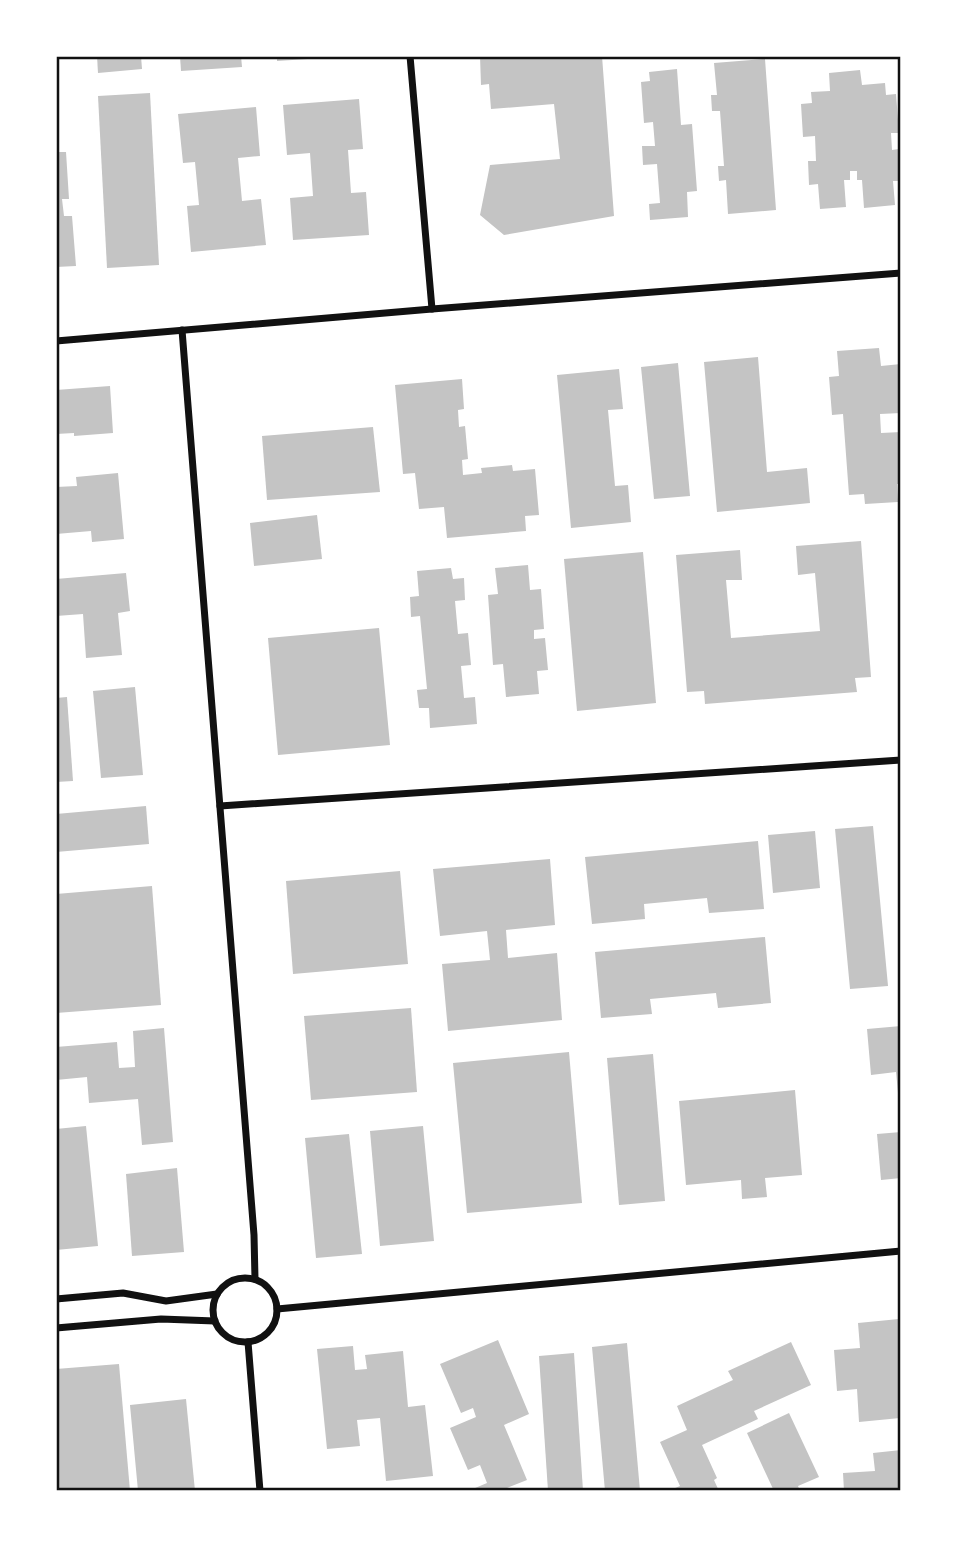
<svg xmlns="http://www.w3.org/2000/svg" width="957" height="1547" font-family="Inter,sans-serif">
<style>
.building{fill:#c4c4c4}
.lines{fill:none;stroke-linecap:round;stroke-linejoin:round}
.minor{stroke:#111;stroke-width:7}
.neatline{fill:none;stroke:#111;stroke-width:2.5}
</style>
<rect width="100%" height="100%" fill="#fff"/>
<g class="building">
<path d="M97,56H141L142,69L98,73Z"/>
<path d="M180,56H241L242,67L181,71Z"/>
<path d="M277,56H323V58L277,61Z"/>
<path d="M480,56H602L614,216L504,235L480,215L490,165L560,159L554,104L491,109L489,84L481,85Z"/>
<path d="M765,59L776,210L728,214L726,180L719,181L718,166H724L720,111H712L711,95H717L714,63Z"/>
<path d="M677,69L681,125L692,124L697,191L687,192L688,217L650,220L649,204L660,203L657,164L643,165L642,146H655L653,122L644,123L641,82L650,81L649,72Z"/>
<path d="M860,70L862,85L885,83L886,95L896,94L899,133H891L892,150L899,149L901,181H893L895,205L864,208L862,180H857V171H850V180H844L846,207L820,209L818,184L809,185L808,161H816L815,136L803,137L801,104L812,103L811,92L830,91L829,73Z"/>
<path d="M150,93L159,265L107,268L98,96Z"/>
<path d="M359,99L363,149L348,150L351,193L366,192L369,235L293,240L290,198L313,196L310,153L287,155L283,105Z"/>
<path d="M256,107L260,156L238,158L242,201L261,199L266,245L191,252L187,206L199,205L195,162L183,163L178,114Z"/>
<path d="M56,152H66L69,199H62L64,216H72L76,266L56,267Z"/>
<path d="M879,348L881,366L901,364V413L880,414L881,433L901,432V484H897L898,502L865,504L864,494L849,495L843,414L832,415L829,377L839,376L837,351Z"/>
<path d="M758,357L767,472L807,468L810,503L717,512L704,362Z"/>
<path d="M678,363L690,496L654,499L641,367Z"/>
<path d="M619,369L623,409L608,410L615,486L628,485L631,522L571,528L557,375Z"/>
<path d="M462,379L464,409L458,410L459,427L465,426L468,459L462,460L463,475L482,473L481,468L512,465L513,471L535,469L539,515L525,516L526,531L447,538L444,507L419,509L415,473L403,474L395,385Z"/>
<path d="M110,386L113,433L74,436V433L56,434V390Z"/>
<path d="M373,427L380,492L267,500L262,436Z"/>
<path d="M118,473L124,539L92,542L91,531L56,534V487L77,486L76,477Z"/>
<path d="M317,515L322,559L254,566L250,523Z"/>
<path d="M861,541L871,677L855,678L857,692L705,704L704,691L687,692L676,555L740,550L742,580H726L731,638L820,631L815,573L798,575L796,546Z"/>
<path d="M643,552L656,703L577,711L564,559Z"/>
<path d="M528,565L530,590L541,589L544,629L534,630V639L545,638L548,670L537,671L539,694L506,697L503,664L493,665L488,595L498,594L495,568Z"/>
<path d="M451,568L453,579L464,578L465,600L455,601L458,634L468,633L471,665L461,666L464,698L475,697L477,724L430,728L429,708H419L417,690L427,689L420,616L411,617L410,597L419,596L417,571Z"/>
<path d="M126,573L130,611L118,613L122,655L86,658L83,614L56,616V579Z"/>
<path d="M379,628L390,745L278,755L268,638Z"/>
<path d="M135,687L143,775L101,778L93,691Z"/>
<path d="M67,697L73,781L56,782V698Z"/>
<path d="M146,806L149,844L56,852V814Z"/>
<path d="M873,826L888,986L850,989L835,829Z"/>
<path d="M815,831L820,888L773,893L768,835Z"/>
<path d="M758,841L764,909L709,913L707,898L644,904L645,919L592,924L585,857Z"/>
<path d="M550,859L555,925L506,930L508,958L557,953L562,1020L448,1031L442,964L490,960L487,931L440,936L433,869Z"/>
<path d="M400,871L408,964L293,974L286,881Z"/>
<path d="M152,886L161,1005L56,1013V894Z"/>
<path d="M765,937L771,1003L718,1008L716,993L650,999L652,1014L601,1018L595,952Z"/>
<path d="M411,1008L417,1092L311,1100L304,1016Z"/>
<path d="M901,1026V1102L899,1103L896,1072L871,1075L867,1029Z"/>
<path d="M164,1028L173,1142L142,1145L138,1099L89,1103L87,1077L56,1080V1047L117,1042L119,1068L135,1067L133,1031Z"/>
<path d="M569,1052L582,1203L467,1213L453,1063Z"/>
<path d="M653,1054L665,1201L619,1205L607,1058Z"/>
<path d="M795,1090L802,1175L765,1178L767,1197L742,1199L741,1180L686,1185L679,1101Z"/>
<path d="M86,1126L98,1246L56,1250V1129Z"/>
<path d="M423,1126L434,1241L380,1246L370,1131Z"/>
<path d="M901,1132V1178L881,1180L877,1134Z"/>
<path d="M349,1134L362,1254L316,1258L305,1138Z"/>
<path d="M177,1168L184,1252L132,1256L126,1174Z"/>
<path d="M899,1319L901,1341V1391H898L900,1418L859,1422L857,1389L837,1391L834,1350L860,1348L858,1323Z"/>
<path d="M498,1340L529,1414L504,1425L527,1480L507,1488L509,1491H468L487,1483L480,1465L468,1470L450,1428L476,1417L473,1408L461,1413L440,1364Z"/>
<path d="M791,1342L811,1385L754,1411L758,1419L702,1445L717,1478L714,1480L719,1491H668L680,1486L660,1442L687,1430L677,1406L733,1380L728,1371Z"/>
<path d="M627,1343L640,1491H605L592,1347Z"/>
<path d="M353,1346L355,1370L367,1369L365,1355L403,1351L408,1407L425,1405L433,1476L386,1481L380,1418L357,1420L360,1446L327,1449L317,1349Z"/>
<path d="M574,1353L583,1491H548L539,1356Z"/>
<path d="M119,1364L130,1491H56V1369Z"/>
<path d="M186,1399L195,1491H138L130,1405Z"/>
<path d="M789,1413L819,1477L798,1486L800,1491H774L747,1433Z"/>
<path d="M901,1450V1491H844L843,1473L875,1471L873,1453Z"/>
</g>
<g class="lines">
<g class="minor">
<path d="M410,56L432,309"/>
<path d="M182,330L254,1235L255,1279"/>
<path d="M56,341L432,309L901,273"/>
<path d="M220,806L901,760"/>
<circle cx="245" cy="1310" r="32"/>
<path d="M56,1299L123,1293L166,1301L217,1294"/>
<path d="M277,1309L901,1251"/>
<path d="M56,1328L161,1319L215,1321"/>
<path d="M248,1342L260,1491"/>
</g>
</g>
<rect width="957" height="1547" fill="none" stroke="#ffffff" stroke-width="116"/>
<rect x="58" y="58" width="841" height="1431" class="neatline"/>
</svg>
